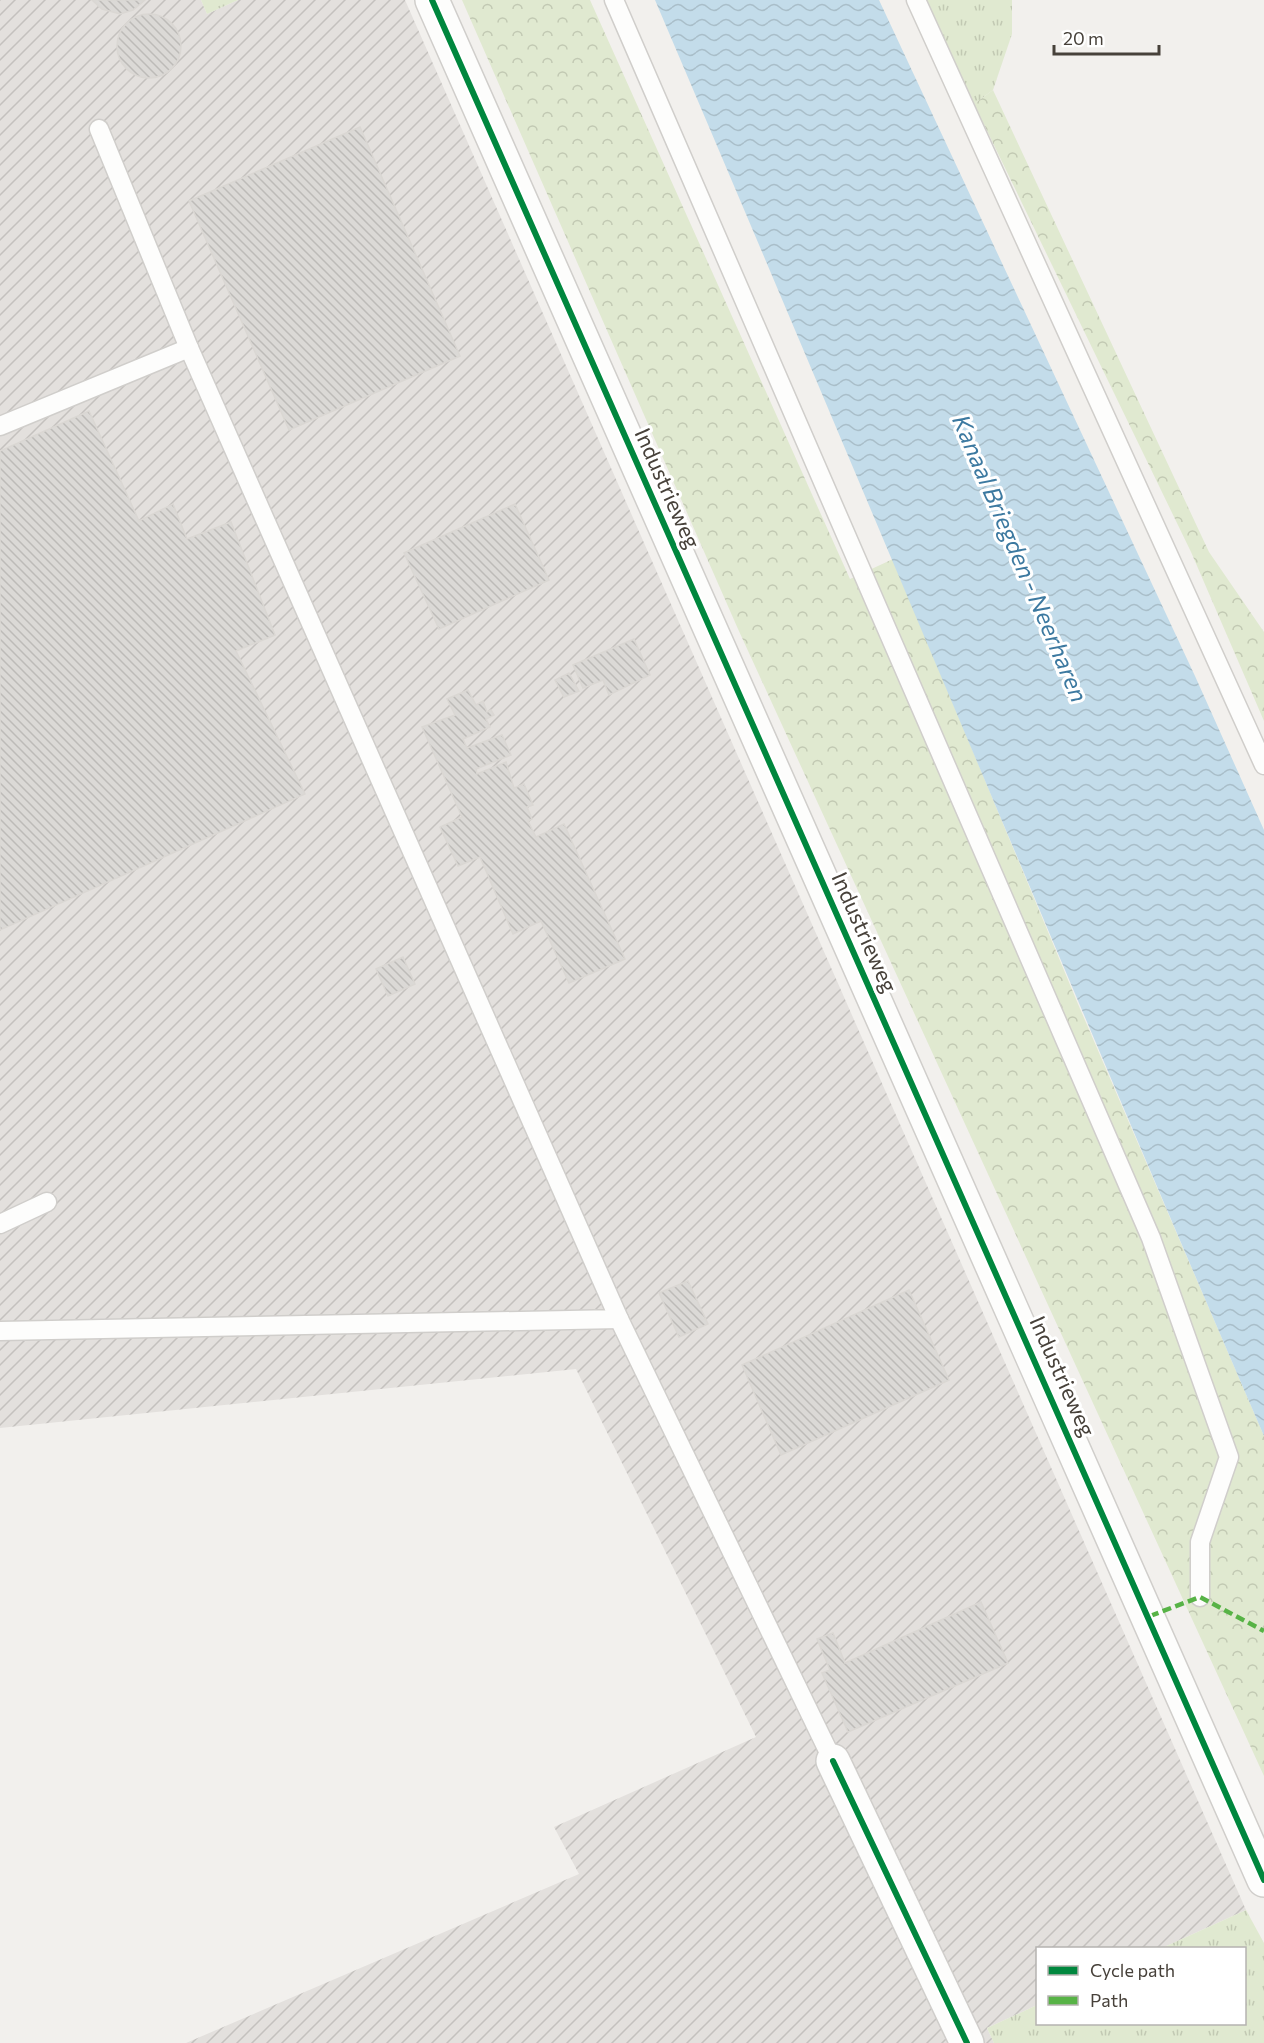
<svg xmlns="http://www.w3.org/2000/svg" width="1264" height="2043" font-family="Commissioner,sans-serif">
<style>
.industrial{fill:url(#industrial-furrows)}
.grass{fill:url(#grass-tufts)}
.forest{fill:url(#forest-crowns)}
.water{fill:url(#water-waves)}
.building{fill:url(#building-back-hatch);stroke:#dad7d3;stroke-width:1.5}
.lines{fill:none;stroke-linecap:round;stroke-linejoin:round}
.service-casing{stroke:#d0cecb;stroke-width:21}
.minor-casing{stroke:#d0cecb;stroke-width:36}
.service{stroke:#fdfdfc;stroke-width:18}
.minor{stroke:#fdfdfc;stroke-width:33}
.quiet{stroke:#57b346;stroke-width:4.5;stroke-dasharray:9 4.5;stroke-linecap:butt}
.cycleway-casing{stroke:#fff;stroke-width:10}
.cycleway{stroke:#00873e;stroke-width:6}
.labels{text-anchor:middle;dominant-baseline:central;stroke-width:6;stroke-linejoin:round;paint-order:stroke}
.street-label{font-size:22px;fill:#47413a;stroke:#fff}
.water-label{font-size:24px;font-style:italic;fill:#3c79a0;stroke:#fff}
</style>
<defs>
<pattern id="industrial-furrows" width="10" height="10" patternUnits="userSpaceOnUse" patternTransform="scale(1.5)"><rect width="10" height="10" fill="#e3e0dd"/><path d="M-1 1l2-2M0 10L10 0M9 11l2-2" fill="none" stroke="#c4c1be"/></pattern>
<pattern id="grass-tufts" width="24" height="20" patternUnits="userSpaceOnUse" patternTransform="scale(1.5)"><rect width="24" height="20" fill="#e0e9d0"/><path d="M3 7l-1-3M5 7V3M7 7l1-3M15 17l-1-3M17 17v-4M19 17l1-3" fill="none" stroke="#c2c9b3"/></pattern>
<pattern id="forest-crowns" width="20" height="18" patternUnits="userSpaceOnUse" patternTransform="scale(1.5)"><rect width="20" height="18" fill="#e0e9d0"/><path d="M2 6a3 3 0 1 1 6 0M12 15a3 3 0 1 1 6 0" fill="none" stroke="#c2c9b3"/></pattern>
<pattern id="water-waves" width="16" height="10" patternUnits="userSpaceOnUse" patternTransform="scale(1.5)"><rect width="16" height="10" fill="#c3dcea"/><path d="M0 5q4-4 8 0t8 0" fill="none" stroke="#a9bec9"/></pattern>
<pattern id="building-back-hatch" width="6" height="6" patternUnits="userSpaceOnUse" patternTransform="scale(1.5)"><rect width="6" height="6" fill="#dbd9d6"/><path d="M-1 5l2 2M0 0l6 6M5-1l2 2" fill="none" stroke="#bdbbb8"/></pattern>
</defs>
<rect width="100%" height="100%" fill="#f2f0ed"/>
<path class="industrial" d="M0,0H201L207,14L238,0H405L1246,1910L1162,1948H1038L1037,2005L987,2028L994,2043H186L579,1874L554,1827L756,1737L576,1369L0,1428Z"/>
<g class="grass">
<path d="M201,0H238L207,14Z"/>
<path d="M925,0H1012V34L993,90L974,104Z"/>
<path d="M1246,1910L1264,1943V2043H994L987,2028L1037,2005L1038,2024H1244V1948H1162Z"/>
</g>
<g class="forest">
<path d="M462,0H590L850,579L893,559L1078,1004L1264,1436V1776L738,629Z"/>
<path d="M993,90L1209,552L1264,632V721L1191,552L974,104Z"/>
</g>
<path class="water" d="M655,0H879L1195,676L1264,830V1436C1058,959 859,478 655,0Z"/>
<g class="building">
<path d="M145,0L133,10L120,14L102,9L92,0Z"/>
<circle cx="149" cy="46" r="32"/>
<path d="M360,127L460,356L289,430L189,201Z"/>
<path d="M89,411L139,521L173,504L187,539L231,522L275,635L236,651L305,794L0,930V451Z"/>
<path d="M515,504L549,580L439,629L404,553Z"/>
<path d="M634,639L650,675L609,695L603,680L583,688L573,665Z"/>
<path d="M569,673L579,691L564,697L555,680Z"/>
<path d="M468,690L476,705L483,701L487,712L491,710L494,715L486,719L490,727L463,739L467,748L502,735L511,755L476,769L477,774L506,762L514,788L524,784L533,805L527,807L532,819L528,821L536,837L564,824L625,959L569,983L541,921L513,934L480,857L458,866L440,827L462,817L422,727L455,715L447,699Z"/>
<path d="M403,957L415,984L388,996L376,969Z"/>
<path d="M688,1281L708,1324L679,1337L659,1293Z"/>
<path d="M909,1290L949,1380L781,1455L742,1365Z"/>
<path d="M981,1602L1008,1663L848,1732L822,1673L830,1670L817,1639L833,1633L845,1663Z"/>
</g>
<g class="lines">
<g class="service-casing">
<g id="service">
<path d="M614,0L1151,1238L1229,1457L1200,1542V1597"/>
<path d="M916,0L1264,765"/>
<path d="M0,426L189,348"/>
<path d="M0,1224L47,1202"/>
<path d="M619,1319L833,1761"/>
<path d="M0,1331L619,1319L189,348L99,129"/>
</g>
</g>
<g class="minor-casing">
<g id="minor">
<path d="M432,0L1264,1880"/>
<path d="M833,1761L967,2043"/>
</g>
</g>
<use href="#service" class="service"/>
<use href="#minor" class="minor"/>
<path class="quiet" d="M1150,1616L1200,1597L1264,1631"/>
<g class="cycleway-casing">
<g id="cycleway">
<path d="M432,0L1264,1880"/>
<path d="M833,1761L967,2043"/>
</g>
</g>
<use href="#cycleway" class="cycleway"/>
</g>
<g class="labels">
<g class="street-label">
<text transform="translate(668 488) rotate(66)">Industrieweg</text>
<text transform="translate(865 932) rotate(66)">Industrieweg</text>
<text transform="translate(1063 1376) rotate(66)">Industrieweg</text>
</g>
<g class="water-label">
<text transform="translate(1021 558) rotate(67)">Kanaal Briegden - Neerharen</text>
</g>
</g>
<rect x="1036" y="1947" width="210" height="78" fill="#ffffff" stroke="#b5b3b0" stroke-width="1.5"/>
<rect x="1048" y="1966" width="30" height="9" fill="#00873e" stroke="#b5b3b0" stroke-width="1.5"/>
<text x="1090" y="1977" font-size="18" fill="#47413a">Cycle path</text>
<rect x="1048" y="1996" width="30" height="9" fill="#57b346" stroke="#b5b3b0" stroke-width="1.5"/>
<text x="1090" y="2007" font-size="18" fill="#47413a">Path</text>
<path d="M1054 45v9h105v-9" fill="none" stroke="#47413a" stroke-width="3"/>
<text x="1063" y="45" font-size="18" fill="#47413a" stroke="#ffffff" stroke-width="4.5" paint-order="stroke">20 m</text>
</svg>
